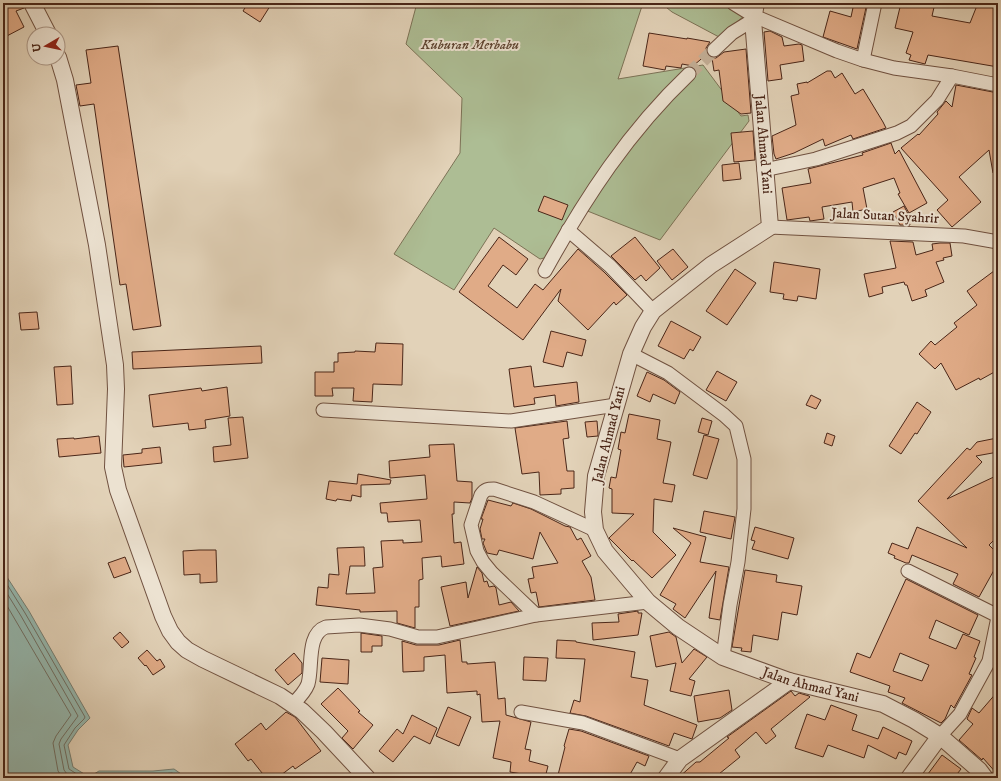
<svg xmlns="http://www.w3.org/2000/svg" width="1001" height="781" font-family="'IM FELL DW Pica',serif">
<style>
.green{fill:#adbd94;stroke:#7c7256}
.water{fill:#95b8af;stroke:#777e73}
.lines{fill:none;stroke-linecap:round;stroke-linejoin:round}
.shore{stroke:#706f64;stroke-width:1}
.building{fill:#e0ab87;stroke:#4a2618;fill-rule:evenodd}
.minor-tunnel{stroke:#c4b098;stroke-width:13;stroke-dasharray:13 6;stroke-linecap:butt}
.minor-casing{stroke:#705140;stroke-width:15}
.tertiary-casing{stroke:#705140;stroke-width:18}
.minor{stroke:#ece2d1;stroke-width:13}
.tertiary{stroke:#ece2d1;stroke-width:16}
.labels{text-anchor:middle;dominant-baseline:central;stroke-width:4;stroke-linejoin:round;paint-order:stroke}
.park-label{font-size:14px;font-style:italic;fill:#5e4431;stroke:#ece2d1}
.street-label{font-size:14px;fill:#4a2618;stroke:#ece2d1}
</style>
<rect width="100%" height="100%" fill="#e2d2b8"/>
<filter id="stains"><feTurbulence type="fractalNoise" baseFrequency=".005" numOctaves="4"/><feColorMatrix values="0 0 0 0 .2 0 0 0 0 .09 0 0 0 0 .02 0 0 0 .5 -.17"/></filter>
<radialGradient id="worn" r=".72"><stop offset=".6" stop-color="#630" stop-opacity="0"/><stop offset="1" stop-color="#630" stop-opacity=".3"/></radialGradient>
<g class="green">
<path d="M417,3H643L618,79L703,65L741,116L748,115L749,121L660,240L575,206L548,257L540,259L494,228L454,290L394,254L460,153L462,98L406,44Z"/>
<path d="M661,3H722L744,16L719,37L672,12Z"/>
</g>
<path class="water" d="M3,571L29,611L90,718L78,730L68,745L73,767L89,777L99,771H153L174,769L187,778H3Z"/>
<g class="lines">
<g class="shore">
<path d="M3,578L25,613L85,717L84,719L75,728L64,745L69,769L83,778"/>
<path d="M3,587L21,616L78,716L61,739L59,744L64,770L67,774L73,778"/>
<path d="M3,599L71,715L56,736L53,743L58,771L63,778"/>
<path d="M95,778L101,775H154L172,773L180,778"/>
</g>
</g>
<g class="building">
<path d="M3,3H23L24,8L16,11L24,27L3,38Z"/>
<path d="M248,3H272L260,22L243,11Z"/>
<path d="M854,3H867L857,49L823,37L830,11L851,17Z"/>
<path d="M901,3H935L932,16L970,23L978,3H998V67L928,55L925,64L909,60L911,55L906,53L913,32L895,28Z"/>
<path d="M770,31L782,37L784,46L799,44L802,45L804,61L780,65L782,79L768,81L764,32Z"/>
<path d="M649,33L687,39V38L710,42L706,48L707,54L693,66L682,64L681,68L666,66L665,70L643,66Z"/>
<path d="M118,46L161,326L133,330L126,284L120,285L94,104L80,106L76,85L91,83L86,50Z"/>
<path d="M746,49L751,113L741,114L723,101L719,70L714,71L712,58H716L724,52Z"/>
<path d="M827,71H831L835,78L842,73L855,94L863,89L883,122L886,128L853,139L851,135L825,146L823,139L794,153L776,159L774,154L772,136L796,125L791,96L799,94L797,84L807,82V83Z"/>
<path d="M956,85L998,93V173H993L989,150L959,177L981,202L952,227L937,210L948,200L901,148L918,134L919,135L938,114L937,112L946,101L952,107Z"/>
<path d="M753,131L755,160L734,162L731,133Z"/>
<path d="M891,143L895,154L899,150L927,203L909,213L898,194L900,193L894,178L863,188L867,209L853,212L852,202L822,207L824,219L810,221L809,217L787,220L782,188L811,183L808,169L863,155L862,153Z"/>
<path d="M739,163L741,179L723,181L722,165Z"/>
<path d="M544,196L568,205L562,220L538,211Z"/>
<path d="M904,206L910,218L908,219L910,225H900L893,212Z"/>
<path d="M499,237L528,259L516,275L503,265L488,286L517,308L535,284L543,290L578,249L604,272L627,295L616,305L614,302L588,330L558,301L561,289L523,340L459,292Z"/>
<path d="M635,237L660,268L646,281L641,275L635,280L611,256Z"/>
<path d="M890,241L913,242L916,255L933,250L932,244L940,243H950L952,256L943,258L944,260L936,262L944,282L925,290L927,296L912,301L907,285H905L904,282L882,287L883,293L869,297L864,274L896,268Z"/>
<path d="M673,249L688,267L672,280L657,261Z"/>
<path d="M774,262L820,269L816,299L798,296L797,301L783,299L784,294L770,292Z"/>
<path d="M998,268V370L980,380L979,378L956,390L941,363L935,369L919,354L931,341L935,345L957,327L954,323L977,305L967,291Z"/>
<path d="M735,269L756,283L727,325L706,311Z"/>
<path d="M37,312L39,329L21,330L19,313Z"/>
<path d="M671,321L701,337L693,351L690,349L684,359L658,346Z"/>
<path d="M551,331L586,340L582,356L567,352L563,367L543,362Z"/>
<path d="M376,343L403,344L402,385L373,384L372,402L353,401L354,388H332L333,396H315V372H334V362H338V353L355,352V351L375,352Z"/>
<path d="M261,346L262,363L133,369L132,352Z"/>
<path d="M71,366L73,404L57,405L54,367Z"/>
<path d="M531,366L534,387L577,382L579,402L556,406L555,395L534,398L535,404L514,407L509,369Z"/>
<path d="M717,371L737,382L726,401L706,390Z"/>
<path d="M647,372L664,380L680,392L675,404L653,394L650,402L637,396Z"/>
<path d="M227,387L230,416L205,420L206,428L189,430L188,423L153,427L149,395L201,388L202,391Z"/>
<path d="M811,395L821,400L816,409L806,405Z"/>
<path d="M917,402L931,412L917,434L915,433L901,454L889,446Z"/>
<path d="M629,414L660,420L657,439L671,442L663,483L675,485L672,502L654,499L653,532L676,555L652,578L633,560L632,561L609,538L634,514L612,513V489L609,488L611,477L616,478L621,450L618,449L621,432L625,433Z"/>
<path d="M243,417L248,458L214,462L213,447L231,445L228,418Z"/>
<path d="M702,418L712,421L708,435L698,432Z"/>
<path d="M567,421L569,438L563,439L567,471H574V488L561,489V494L540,495L539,472L522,474L515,428Z"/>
<path d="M597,421L598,433V436L587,437L585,422Z"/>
<path d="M827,433L835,436L832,446L824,443Z"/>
<path d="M704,435L719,439L707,479L693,475Z"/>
<path d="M99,436L101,453L59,457L57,439L74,438V439Z"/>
<path d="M997,438L998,452L976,456L982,462L947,499L998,475V530L993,535L996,538L989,545L998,554V563L979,597L953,584L958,574L912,555L909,563H906L894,558L895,556L888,553L892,543L908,549L917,527L967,548L918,501L967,448L970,450L977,442Z"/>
<path d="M454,444L457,481L472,482V498L470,503L454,502V514H452L454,543L461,542L464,564L442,567L441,556L422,558L423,579L419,580V607H415V628L397,623V611L360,612V610L316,605L318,587L328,588L329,574L339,575L337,548L364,547L365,566H350L346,594L375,593L373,568L383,567L381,541L403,540V543L422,542L420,520L388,522L387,513H381L380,503L427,499L425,475L390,478L389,461L430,457L429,445Z"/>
<path d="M160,447L162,463L124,467L123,455L142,453V449Z"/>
<path d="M358,474L391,480L390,484L361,485V497L352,495L351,501L337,499L336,501L326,499L329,481L357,484Z"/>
<path d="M488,500L511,506L513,503L531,509L565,526L570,527L577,540L581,538L591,556L582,561L591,577L595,600L539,607L536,592L531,593L528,579L534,578L532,567L558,563L540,532L533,559L499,550L497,555L487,553L483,543L485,539H482L480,529L483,519H481Z"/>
<path d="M704,511L735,517L731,539L700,532Z"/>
<path d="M755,527L794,538L788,559L752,549L755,541L751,540Z"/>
<path d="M673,528L706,537L700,562L729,567L720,620L709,618L716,571L685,618L673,609L676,604L660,595L691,543Z"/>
<path d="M199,550H216L217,582L200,583V574L184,575L183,551Z"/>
<path d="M125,557L131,572L114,578L108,563Z"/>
<path d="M477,567L482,573L484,582L487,581L489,587L494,586L496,588L499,605L511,602L519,611L450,626L441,587L466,582L468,598Z"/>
<path d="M745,570L777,575L776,582L802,586L797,615L782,612L778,640L753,635L751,652L741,651L742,648L732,647Z"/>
<path d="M906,579L978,615L969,635L936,620L929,638L956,649L963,634L980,641L974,657L976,658L969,674L972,675L954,708L951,705L945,719L941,723L902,703L905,698L888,692L890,686L850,672L857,653L870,658ZM900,653L929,665L922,681L893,671Z"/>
<path d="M638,611V613H642L638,635L593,640L592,623L619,622L618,614Z"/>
<path d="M120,632L129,642L122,648L113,638Z"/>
<path d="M669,632L676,637L682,663L694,649L707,657L689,679L695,681L691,696L670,691L676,663L656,667L650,636Z"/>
<path d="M361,633L382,636V646H372V652H361Z"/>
<path d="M460,640L462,662H467V664L495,662L498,699L505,698L506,715L531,722L525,749L531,750L529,761L548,766L545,778H527L528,775L510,772L511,762L493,758L500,721L482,722L480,694L477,695V691L447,693L445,655L424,657V671L403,672L402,641L416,645H439Z"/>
<path d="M557,640L576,641V642L635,652L631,677L648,680L644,705L697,725L692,739L674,733L669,746L586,716L570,713L574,700L580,702L585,659L556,658Z"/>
<path d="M147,650L157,661L160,659L165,667L153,675L146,665L145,666L138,658Z"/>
<path d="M294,653L302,663V673L288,685L275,670Z"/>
<path d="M524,657L548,658L546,681L523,680Z"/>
<path d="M322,658L349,660L348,684L320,682Z"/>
<path d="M338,688L360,711L358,712L373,725L353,749L342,738L348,731L321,704Z"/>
<path d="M729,690L732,710L720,718L698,722L694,696Z"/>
<path d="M791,691L795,696L799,693L809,696L810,697L771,729L776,736L766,744L756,732L735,750L740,757L714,778H678L696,762H700L729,738L727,737Z"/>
<path d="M998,691V775L983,758L982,760L959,740L973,724L967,719L972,708L979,713Z"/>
<path d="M831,705L857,715L852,730L878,739L883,727L912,741L906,755L899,752L896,759L868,745L864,758L828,745L823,757L795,748L807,714L825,720Z"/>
<path d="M448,707L471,717L459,746L436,736Z"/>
<path d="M286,712L295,717L321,751L295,769L293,766L277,778H266L251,759L248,761L235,744L261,723L266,730Z"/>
<path d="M412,715L437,728L430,744L414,736L393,762L379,751L397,729L403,734Z"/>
<path d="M569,729L581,731L649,756L645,766L637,762L628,778H568L558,775L565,747L564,746Z"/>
<path d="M942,755L961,769L954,778H925Z"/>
</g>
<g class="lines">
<path class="minor-tunnel" d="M689,74L714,50"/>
<g class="minor-casing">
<g id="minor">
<path d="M733,3L754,16L837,51L863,60L894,68L952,76L998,85"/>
<path d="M714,50L732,33L753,20"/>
<path d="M863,60L875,3"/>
<path d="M764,170L816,159L897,133L911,126L937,100L952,76"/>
<path d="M770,227L964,236L998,242"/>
<path d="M568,230L610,266L653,311"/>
<path d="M545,271C585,198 629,131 689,74"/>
<path d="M631,354L668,373L724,415L736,426L744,459V509L738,562L730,605L723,657"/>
<path d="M323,410L511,421L616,405"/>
<path d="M908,571L998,616"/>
<path d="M536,615L492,573L483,562L477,551L471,525L481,495C485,489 488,489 494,489L534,502L595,530"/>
<path d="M293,704C299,698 305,692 308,684C313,667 306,634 326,627L359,625L390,629L418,637H437L536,615L648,602"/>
<path d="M521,712L583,723L680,759"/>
<path d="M940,736L960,714L989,661L998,617"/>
</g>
</g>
<g class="tertiary-casing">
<g id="tertiary">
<path d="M32,3L48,34"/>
<path id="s1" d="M756,3L753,20L770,227L711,265L653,311L643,327L631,354L596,476L593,512L595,530L605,551L648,602L678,627L723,657L789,681L883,704L914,720L940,736L979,770L985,778"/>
<path d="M58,57L65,80L97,245L115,365L116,389L113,467L118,490L163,616L170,631L178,642L187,650L203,659L280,696L302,711L324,732L367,778"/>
<path d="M666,778L680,759L789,681"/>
<path d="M909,778L940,736"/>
</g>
</g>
<use href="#minor" class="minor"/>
<use href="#tertiary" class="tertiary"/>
</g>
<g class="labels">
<g class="park-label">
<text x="470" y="45">Kuburan Merbabu</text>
</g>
<g class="street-label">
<text stroke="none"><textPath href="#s1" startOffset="142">Jalan Ahmad Yani</textPath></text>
<text transform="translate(885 216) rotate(3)">Jalan Sutan Syahrir</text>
<text transform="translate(609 435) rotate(-76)">Jalan Ahmad Yani</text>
<text stroke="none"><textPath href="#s1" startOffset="874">Jalan Ahmad Yani</textPath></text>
</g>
</g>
<rect width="1001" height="781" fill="none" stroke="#e2d2b8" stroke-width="16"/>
<rect x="4" y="4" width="993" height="773" fill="none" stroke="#4a2618" stroke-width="2"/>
<rect x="8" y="8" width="985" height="765" fill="none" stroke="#4a2618"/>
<g transform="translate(46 46) rotate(261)"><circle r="19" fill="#ece2d1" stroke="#ab9787"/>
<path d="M0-3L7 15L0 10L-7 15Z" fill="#8f2418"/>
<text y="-6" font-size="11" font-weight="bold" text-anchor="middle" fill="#4a2618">U</text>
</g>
<rect width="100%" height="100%" filter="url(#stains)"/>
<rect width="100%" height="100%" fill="url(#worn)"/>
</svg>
